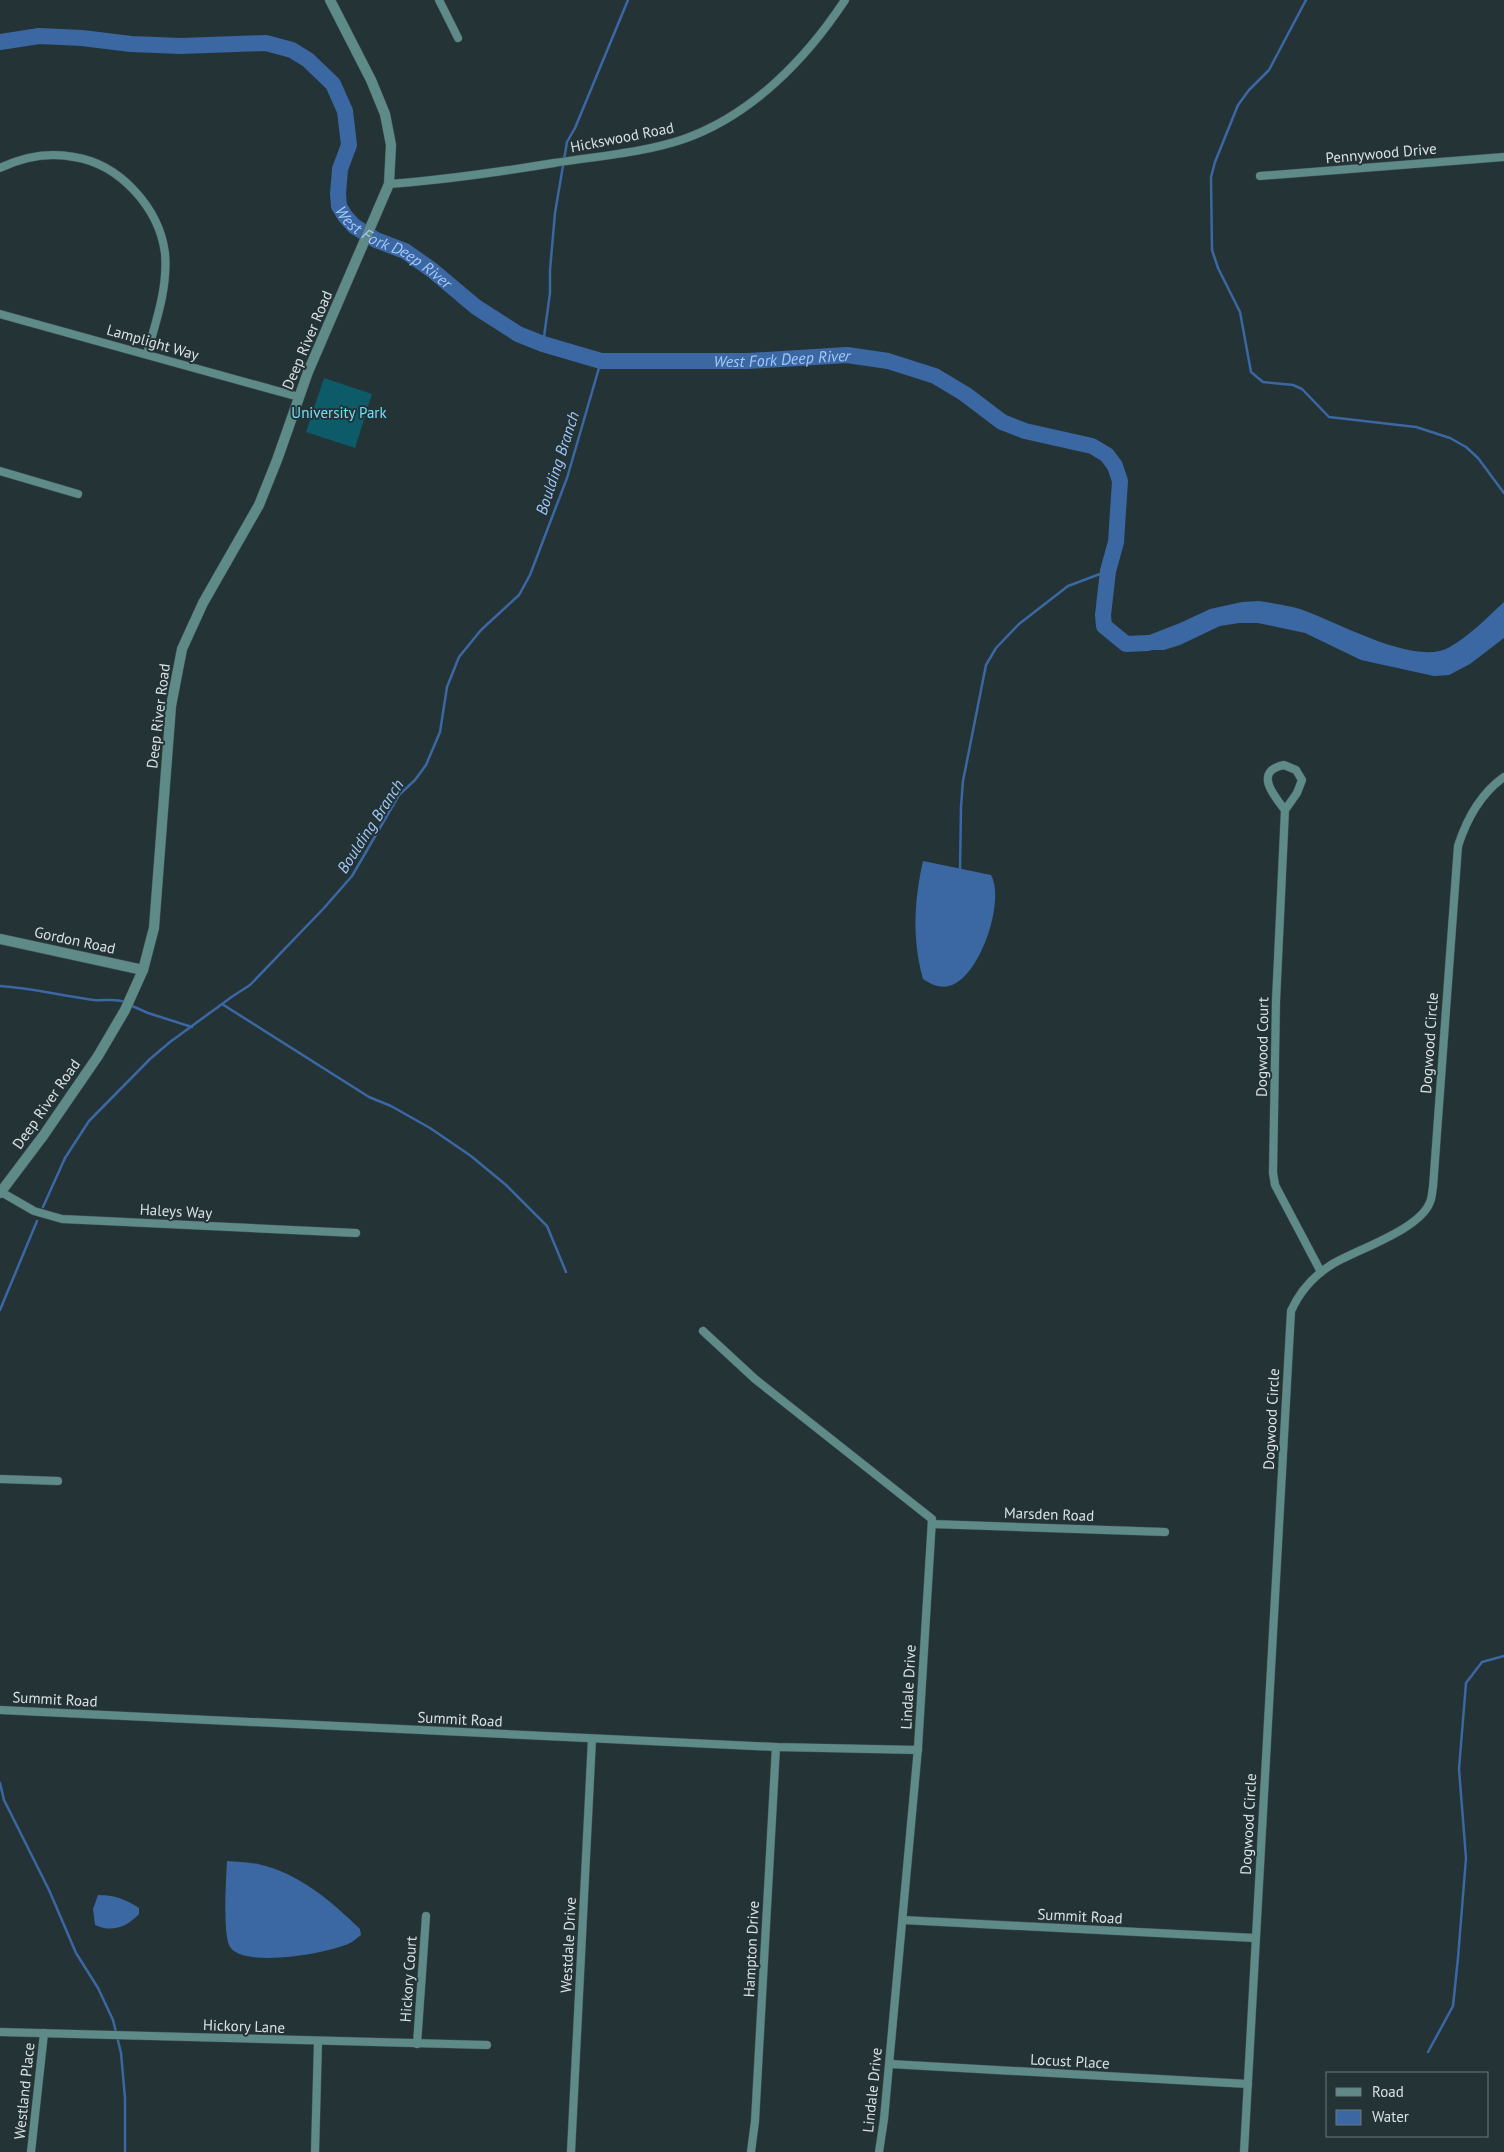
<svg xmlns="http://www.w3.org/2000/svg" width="1504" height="2152" font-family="'PT Sans',sans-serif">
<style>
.green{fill:#0d5b69}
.water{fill:#3b67a3}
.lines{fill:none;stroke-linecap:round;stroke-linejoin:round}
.stream{stroke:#3b67a3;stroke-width:2.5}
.river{stroke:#3b67a3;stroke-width:16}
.minor-casing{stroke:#414f52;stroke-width:9}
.tertiary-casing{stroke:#414f52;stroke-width:11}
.minor{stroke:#5e8a87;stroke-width:8}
.tertiary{stroke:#5e8a87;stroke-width:10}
.labels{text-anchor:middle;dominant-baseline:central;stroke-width:4;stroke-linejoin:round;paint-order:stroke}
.street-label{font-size:15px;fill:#d8e1e4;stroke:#243336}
.park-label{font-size:15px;fill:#6de1f8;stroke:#243336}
.water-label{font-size:16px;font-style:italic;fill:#a2c7fa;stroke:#243336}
</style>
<rect width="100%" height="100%" fill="#243336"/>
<path class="green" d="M324,378L372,394L355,448L306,432Z"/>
<g class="water">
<path d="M1259,601C1273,603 1286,605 1300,609C1336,621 1413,666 1448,648C1467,638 1488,617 1504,602V638L1470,664L1449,675L1434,676L1361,660L1305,633L1258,623H1239L1220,626L1180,645L1164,650H1138L1130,648L1126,644L1180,623L1210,609L1242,602Z"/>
<path d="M923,861L991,875C1005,900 982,969 956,983C944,990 933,986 923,979C912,939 914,901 923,861Z"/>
<path d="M227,1861C237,1862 248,1862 258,1864C299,1873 331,1901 360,1929L361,1935C358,1937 355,1940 352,1942C333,1953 239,1970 229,1945C223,1931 226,1878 227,1861Z"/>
<path d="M98,1895C115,1895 125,1899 139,1908V1914C127,1927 112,1933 95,1925L93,1909Z"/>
</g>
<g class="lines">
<g class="stream">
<path d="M1306,0L1269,70L1249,90L1238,105L1215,162L1211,177L1212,250L1218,268L1240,312L1251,372L1263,382L1293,385L1302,389L1329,417L1416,427L1450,438L1466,447L1478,458L1504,493"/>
<path d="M543,344L550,293V270L555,213L567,142L575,128L628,0"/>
<path d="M960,870L961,807L963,781L986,665L996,648L1019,624L1068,586L1108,571"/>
<path d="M0,986C32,988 62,996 94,1000C104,1001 115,998 125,1002"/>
<path d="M222,1004L369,1097L391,1106L430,1128L471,1156L506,1185L547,1226L566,1272"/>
<path d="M130,1005L148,1013L192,1027"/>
<path d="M43,1207L65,1158L89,1121L150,1059L170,1042L233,996L250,985L324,908L352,876L399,795L415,780L426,765L440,732L447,687L459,657L481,630L519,595L530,575L567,478L601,361"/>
<path d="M0,1310L37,1221"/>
<path d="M0,1783L4,1800L49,1890L76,1953L98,1988L113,2020L121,2053L125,2098V2152"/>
<path d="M1428,2052L1453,2006L1458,1958L1466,1858L1459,1769L1466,1683L1482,1662L1504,1656"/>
</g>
<path class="river" id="s1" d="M0,42L39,36L82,38L131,44L181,46L266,43L292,50L308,60L333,84L345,111L349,145L340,169L338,194L339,206L345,216L354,226L376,240L405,251L432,270L476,307L518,334L543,344L601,361H748L847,355L888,361L935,376L965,394L1002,422L1025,431L1092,446L1107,455L1115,466L1120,481L1116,542L1108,571L1103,615L1104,626L1126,644L1148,643"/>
<g class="minor-casing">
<g id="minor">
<path d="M439,0L458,38"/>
<path d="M0,168C23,157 49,152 74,157C120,164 159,208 165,253C168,288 156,321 147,354"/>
<path d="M1260,176L1504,157"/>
<path d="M389,184C444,180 499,172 554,163C597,156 643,153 684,139C752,115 806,59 845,0"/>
<path d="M0,314L299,397"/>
<path d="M0,471L78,494"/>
<path d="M1285,810L1297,793L1302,780L1296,770L1284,765C1253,771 1274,796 1285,810L1276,1001L1273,1173L1275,1185L1321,1272"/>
<path d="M1,1192L34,1211L62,1219L356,1233"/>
<path d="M703,1331L755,1379L932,1519L918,1748L884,2119L879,2152"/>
<path d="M0,1479L58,1481"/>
<path d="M932,1524L1165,1532"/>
<path d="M0,1710L776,1747L918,1750"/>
<path d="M903,1920L1255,1938"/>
<path d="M0,2032L487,2045"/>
<path d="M417,2044L426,1916"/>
<path d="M890,2064L1248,2084"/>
<path d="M31,2152L44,2033"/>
<path d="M315,2152L318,2042"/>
<path d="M571,2152L592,1739"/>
<path d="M751,2152L755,2121L776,1747"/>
<path d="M1244,2152L1291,1311C1300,1291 1312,1277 1331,1265C1355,1250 1420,1230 1430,1202C1432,1198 1432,1192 1433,1187L1458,846C1467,818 1480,794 1504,777"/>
</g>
</g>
<g class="tertiary-casing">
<g id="tertiary">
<path d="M0,939L143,970"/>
<path d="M0,1193L43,1136L98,1056L125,1010L143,970L154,928L171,706L182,649L203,603L259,505L277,460L308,372L389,184L391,145L385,114L371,80L330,0"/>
</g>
</g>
<use href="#minor" class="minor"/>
<use href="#tertiary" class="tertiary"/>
</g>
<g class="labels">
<g class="street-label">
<text transform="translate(622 137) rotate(-11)">Hickswood Road</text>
<text transform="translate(1381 153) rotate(-5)">Pennywood Drive</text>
<text transform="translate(307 340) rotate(-67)">Deep River Road</text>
<text transform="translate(153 342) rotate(16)">Lamplight Way</text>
<text transform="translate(158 716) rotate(-83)">Deep River Road</text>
<text transform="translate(75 940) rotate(12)">Gordon Road</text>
<text transform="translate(1429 1043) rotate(-86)">Dogwood Circle</text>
<text transform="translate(1262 1047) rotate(-89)">Dogwood Court</text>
<text transform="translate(46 1104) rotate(-55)">Deep River Road</text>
<text transform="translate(176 1211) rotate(3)">Haleys Way</text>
<text transform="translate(1271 1419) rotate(-87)">Dogwood Circle</text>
<text transform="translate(1049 1514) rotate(2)">Marsden Road</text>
<text transform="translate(908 1687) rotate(-87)">Lindale Drive</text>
<text transform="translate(55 1699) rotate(3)">Summit Road</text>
<text transform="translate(460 1719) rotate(3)">Summit Road</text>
<text transform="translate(1248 1824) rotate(-87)">Dogwood Circle</text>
<text transform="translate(1080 1916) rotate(3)">Summit Road</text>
<text transform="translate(568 1945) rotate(-87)">Westdale Drive</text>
<text transform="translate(751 1949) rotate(-87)">Hampton Drive</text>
<text transform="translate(408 1979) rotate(-86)">Hickory Court</text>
<text transform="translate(244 2026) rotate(2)">Hickory Lane</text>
<text transform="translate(1070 2061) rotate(3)">Locust Place</text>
<text transform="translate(872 2090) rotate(-84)">Lindale Drive</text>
<text transform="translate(24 2091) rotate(-84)">Westland Place</text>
</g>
<g class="park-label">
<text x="339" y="412">University Park</text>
</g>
<g class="water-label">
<text stroke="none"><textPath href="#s1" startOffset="544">West Fork Deep River</textPath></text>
<text stroke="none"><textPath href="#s1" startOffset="965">West Fork Deep River</textPath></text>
<text transform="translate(557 463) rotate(-72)">Boulding Branch</text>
<text transform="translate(370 826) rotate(-57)">Boulding Branch</text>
</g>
</g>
<rect x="1326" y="2072" width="162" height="65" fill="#243336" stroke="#6c797c"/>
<rect x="1336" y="2088" width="25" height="8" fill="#5e8a87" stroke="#6c797c"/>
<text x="1372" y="2097" font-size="15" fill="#d8e1e4">Road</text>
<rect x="1336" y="2110" width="25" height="15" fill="#3b67a3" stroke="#6c797c"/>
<text x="1372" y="2122" font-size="15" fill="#d8e1e4">Water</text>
</svg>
